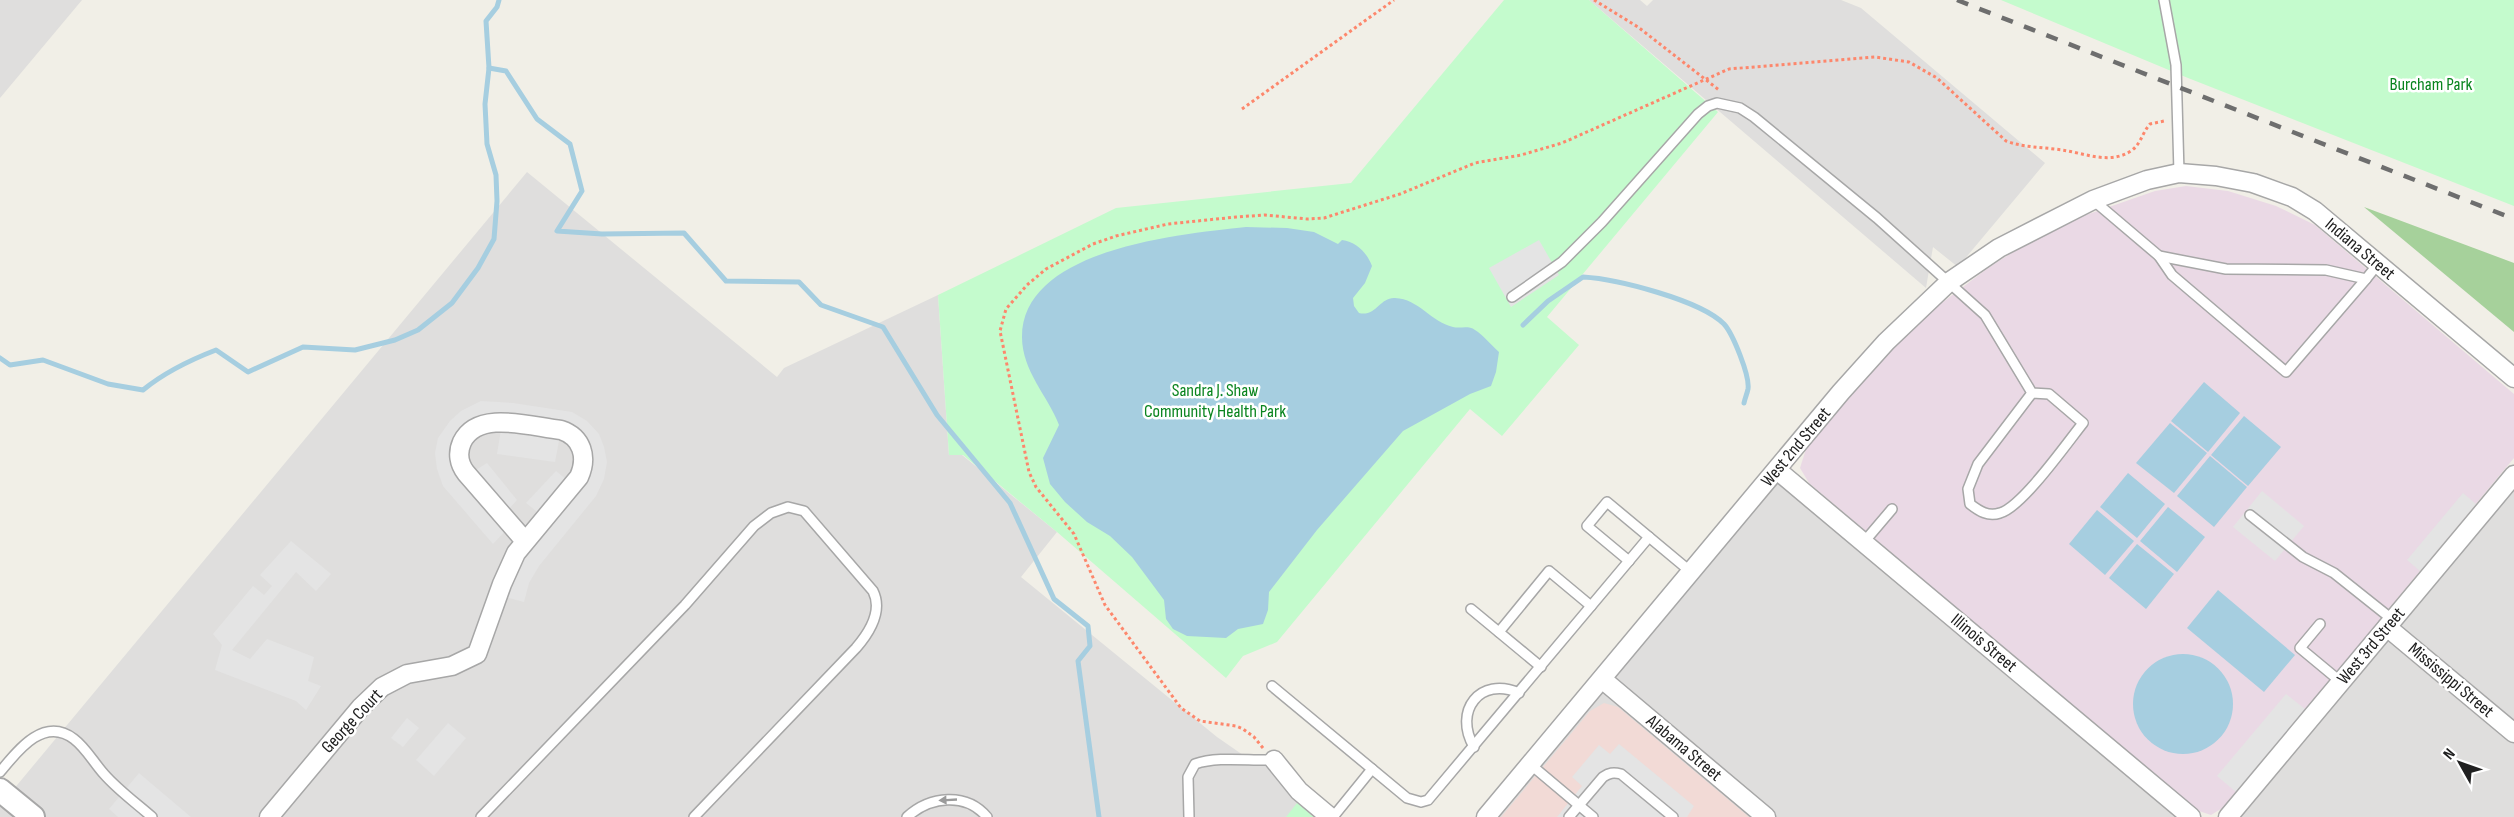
<svg xmlns="http://www.w3.org/2000/svg" width="2514" height="817" font-family="'Sofia Sans Condensed',sans-serif">
<style>
.residential{fill:#dfdedd}
.commercial{fill:#f2dad6}
.industrial{fill:#ead9e5}
.forest{fill:#a6d19b}
.park{fill:#c4fbcd}
.parking{fill:#e4e4e4}
.water{fill:#a6cee0}
.lines{fill:none;stroke-linecap:round;stroke-linejoin:round}
.stream{stroke:#a6cee0;stroke-width:5}
.service-casing{stroke:#a7a7a7;stroke-width:12}
.minor-casing{stroke:#a7a7a7;stroke-width:21}
.tertiary-casing{stroke:#a7a7a7;stroke-width:26}
.path{stroke:#fd876c;stroke-width:3;stroke-dasharray:3 3;stroke-linecap:butt}
.service{stroke:#fff;stroke-width:9}
.minor{stroke:#fff;stroke-width:18}
.tertiary{stroke:#fff;stroke-width:22}
.rail{stroke:#6e6e6e;stroke-width:4.5;stroke-dasharray:12 12;stroke-linecap:butt}
.oneway{fill:#9b9b9b}
.labels{text-anchor:middle;dominant-baseline:central;stroke-width:5;stroke-linejoin:round;paint-order:stroke}
.park-label{font-size:18px;fill:#09841e;stroke:#fff}
.street-label{font-size:18px;fill:#202020;stroke:#fff}
</style>
<rect width="100%" height="100%" fill="#f1efe7"/>
<g class="residential">
<path d="M0,0H82L0,98Z"/>
<path d="M1589,0H1640L1647,6L1653,0H1841L1861,8L2045,163L1958,267L1933,247L1926,288Z"/>
<path d="M527,172L777,377L784,368L938,295L949,455H962L1057,532L1021,577L1217,737L1256,764L1274,760L1330,817H0V790L8,796Z"/>
<path d="M1777,470L2191,817H1486Z"/>
<path d="M2514,475V817H2228Z"/>
</g>
<path class="commercial" d="M1604,703L1618,707L1749,817H1501L1590,711Z"/>
<path class="industrial" d="M2186,186L2228,191L2276,206L2315,225L2514,394V458L2224,807L2211,815L2196,810L1817,490L1809,483L1800,468L1806,449L1858,386L1918,321L1988,268L2019,248L2086,215L2155,191Z"/>
<path class="forest" d="M2364,207L2514,263V332Z"/>
<g class="park">
<path d="M1504,0H1589L1718,112L1547,317L1579,345L1502,436L1470,409L1277,642L1243,656L1226,678L1057,532L963,455H949L938,295L1116,208L1351,183Z"/>
<path d="M2001,0H2514V206L2188,78Z"/>
<path d="M1297,803L1314,817H1286Z"/>
</g>
<g class="parking">
<path d="M1539,240L1559,275L1511,307L1489,268Z"/>
<path d="M481,401L513,403L572,412L587,421L599,434L604,447L607,462L604,479L596,496L539,566L529,583L524,602L498,595L545,518L526,503L556,471L573,485L583,465L561,430L555,462L497,454L502,424L467,434L468,475L487,463L517,500L503,515L511,525L493,544L443,486L437,469L435,453L438,438L450,421L461,411Z"/>
<path d="M2262,491L2304,526L2275,561L2233,527Z"/>
<path d="M2463,493L2476,504L2420,571L2407,560Z"/>
<path d="M291,541L331,574L316,591L296,572L232,650L250,659L267,639L314,657L308,681L321,686L306,710L296,701L215,670L222,645L213,634L253,586L264,595L272,586L260,575Z"/>
<path d="M2286,694L2305,709L2236,792L2217,776Z"/>
<path d="M407,718L419,728L403,747L391,738Z"/>
<path d="M448,723L466,738L434,776L416,760Z"/>
<path d="M1619,744L1694,806L1687,817H1557L1582,786L1572,777L1599,745L1610,754Z"/>
<path d="M139,773L191,817H118L109,809Z"/>
</g>
<g class="water">
<path d="M1246,227L1287,228L1314,232L1338,244L1342,240C1357,242 1367,253 1372,266L1365,283L1353,298L1354,306L1359,313C1376,317 1380,297 1395,298C1419,299 1431,322 1453,327C1460,329 1468,325 1475,330C1483,335 1491,345 1499,352L1496,372L1491,386L1470,394L1403,431L1317,530L1269,592L1268,610L1263,624L1238,629L1226,638L1187,636L1173,629L1166,619L1164,600L1132,557L1110,536L1087,522L1065,502L1050,484L1043,458L1059,425C1048,396 1022,371 1022,337C1022,248 1182,234 1246,227Z"/>
<path d="M2204,382L2240,413L2208,452L2171,421Z"/>
<path d="M2244,416L2281,447L2248,486L2211,455Z"/>
<path d="M2170,423L2207,453L2174,493L2136,463Z"/>
<path d="M2210,456L2247,487L2214,527L2177,496Z"/>
<path d="M2128,473L2165,504L2137,538L2100,507Z"/>
<path d="M2168,507L2205,537L2177,572L2140,541Z"/>
<path d="M2097,510L2134,541L2105,575L2069,544Z"/>
<path d="M2137,544L2174,574L2146,609L2109,578Z"/>
<path d="M2218,590L2295,655L2264,692L2187,628Z"/>
<circle cx="2183" cy="704" r="50"/>
</g>
<g class="lines">
<g class="stream">
<path d="M489,68L506,71L537,119L570,144L582,191L557,231L602,234L684,233L726,281L799,282L821,305L883,327L937,415L1010,503L1054,599L1088,626L1090,646L1078,661L1099,817"/>
<path d="M1523,325L1548,301L1583,277C1617,279 1700,300 1724,324C1733,334 1750,376 1748,389C1747,394 1745,398 1744,403"/>
<path d="M0,358L10,365L43,360L108,384L143,390C165,372 190,360 216,350L248,372L303,347L355,350L395,340L418,330L452,303L478,268L494,239L497,201L496,175L487,144L485,104L489,68L486,21L497,7L499,0"/>
</g>
<g class="service-casing">
<g id="service">
<path d="M2164,0L2176,65L2179,173"/>
<path d="M2093,200L2159,256L2226,269L2326,270L2366,279L2378,264"/>
<path d="M2159,256L2172,275L2286,372L2366,279"/>
<path d="M1512,297L1562,262L1602,222L1698,114L1708,106L1717,103L1740,108L1754,117L1877,218L1985,315L2032,393L2049,394L2083,423C2067,443 2022,507 2000,513C1988,517 1979,511 1970,504L1968,489L1978,464L2032,393"/>
<path d="M2250,515L2303,557L2334,573L2393,620"/>
<path d="M1864,542L1892,509"/>
<path d="M1629,561L1587,526L1607,502L1691,572"/>
<path d="M1471,609L1541,667"/>
<path d="M2320,624L2300,648L2341,682"/>
<path d="M1499,632L1549,571L1591,606"/>
<path d="M1272,686L1407,798L1421,802L1428,800L1649,537"/>
<path d="M1474,747C1453,711 1480,676 1519,693"/>
<path d="M1530,764L1593,817"/>
<path d="M0,772C18,750 44,716 74,739C86,748 94,763 104,774C118,790 136,803 152,817"/>
<path d="M481,817L685,605L754,526L771,513L788,507L804,511L873,591C883,611 869,633 856,648L694,817"/>
<path d="M907,817C930,796 966,792 987,817"/>
<path d="M1189,817L1188,777L1195,764C1218,756 1248,761 1274,760"/>
<path d="M1333,817L1372,769"/>
<path d="M1569,817L1603,777C1609,773 1613,772 1621,774L1673,817"/>
</g>
</g>
<g class="minor-casing">
<g id="minor">
<path d="M1777,470L2191,817"/>
<path d="M2387,627L2514,733"/>
<path d="M1602,679L1766,817"/>
<path d="M1274,760L1299,791L1330,817"/>
<path d="M269,817L361,707L382,687L407,674L452,666L477,654L502,584L516,553L579,477C588,457 582,437 561,430C531,427 478,409 462,442C457,453 459,464 466,473L525,541"/>
<path d="M1486,817L1841,392L1886,342L1949,282L1999,248L2093,200L2147,180L2179,173L2216,176L2253,183L2292,197L2315,211L2514,378"/>
<path d="M2228,817L2514,475"/>
</g>
</g>
<g class="tertiary-casing">
<path id="tertiary" d="M0,790L33,817"/>
</g>
<g class="path">
<path d="M1594,0L1638,27L1719,90"/>
<path d="M1242,109L1394,0"/>
<path d="M1263,748L1254,737L1243,729L1236,726L1200,721L1181,708L1105,605L1074,534L1036,487L1029,472L1000,331L1006,309L1027,285L1046,269L1093,244L1116,236L1168,224L1236,217L1265,215L1307,219L1324,218L1400,194L1475,163L1521,155L1562,143L1729,69L1875,57L1909,62L1937,78L2006,141C2025,148 2043,147 2062,150C2084,153 2110,165 2131,151C2141,144 2142,133 2150,124L2164,121"/>
</g>
<use href="#service" class="service"/>
<use href="#minor" class="minor"/>
<use href="#tertiary" class="tertiary"/>
<path class="rail" d="M1957,0L2514,219"/>
</g>
<defs><path id="oneway-solid" d="M-6-.8H1V-3.2L6.5 0L1 3.2V.8H-6Z" transform="scale(1.5)"/></defs>
<use class="oneway" href="#oneway-solid" transform="translate(948 800) rotate(177)"/>
<g class="labels">
<g class="park-label">
<text x="2431" y="84">Burcham Park</text>
<text x="1215" y="390">Sandra J. Shaw<tspan x="1215" dy="21">Community Health Park</tspan></text>
</g>
<g class="street-label">
<text transform="translate(2360 249) rotate(40)">Indiana Street</text>
<text transform="translate(1796 447) rotate(-50)">West 2nd Street</text>
<text transform="translate(1984 643) rotate(40)">Illinois Street</text>
<text transform="translate(2371 646) rotate(-50)">West 3rd Street</text>
<text transform="translate(2451 680) rotate(40)">Mississippi Street</text>
<text transform="translate(352 721) rotate(-47)">George Court</text>
<text transform="translate(1684 748) rotate(40)">Alabama Street</text>
</g>
</g>
<g transform="translate(2460 763) rotate(310)" stroke="#ffffff" stroke-width="4.5" paint-order="stroke">
<path d="M0-4.5L10 22L0 15L-10 22Z" fill="#202020"/>
<text y="-9" font-size="16" font-weight="bold" text-anchor="middle" fill="#202020">N</text>
</g>
</svg>
